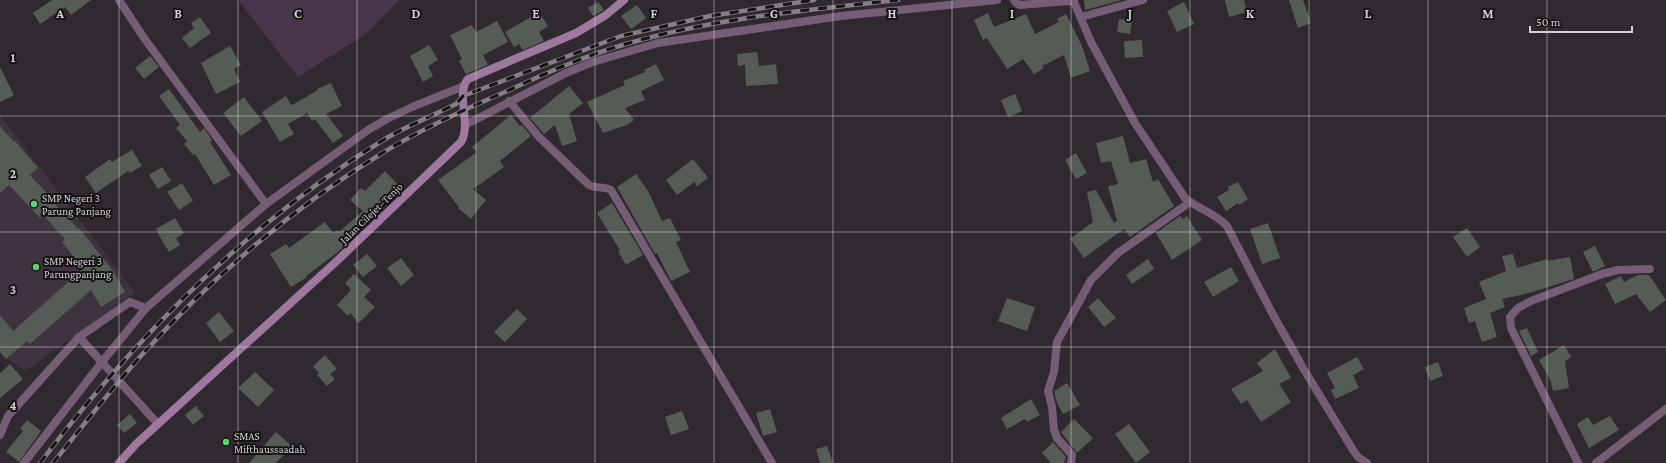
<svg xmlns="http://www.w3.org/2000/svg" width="1666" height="463" font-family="'Crimson Pro',serif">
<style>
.built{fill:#3e333e}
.green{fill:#493549}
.building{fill:#545c55}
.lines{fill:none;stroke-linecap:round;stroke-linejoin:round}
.street{stroke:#755d76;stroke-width:8}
.secondary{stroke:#9e789f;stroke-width:8}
.rail-casing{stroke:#857f85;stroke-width:4.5}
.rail{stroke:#161316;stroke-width:3;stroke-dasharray:9;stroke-linecap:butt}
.grid{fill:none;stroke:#d4d0d4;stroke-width:1;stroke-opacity:0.55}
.poi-dot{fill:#58d56f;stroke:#161316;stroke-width:1.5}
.labels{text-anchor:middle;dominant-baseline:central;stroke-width:4;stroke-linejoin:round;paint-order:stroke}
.poi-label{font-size:11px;fill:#d4d0d4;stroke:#161316;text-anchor:start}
.street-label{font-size:11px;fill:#d4d0d4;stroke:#161316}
.grid-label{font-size:13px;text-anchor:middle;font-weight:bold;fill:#d4d0d4;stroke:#161316;stroke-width:4;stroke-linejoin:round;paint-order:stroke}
</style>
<rect width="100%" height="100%" fill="#302930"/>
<path class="built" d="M0,115L135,293L25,371L0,354Z"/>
<path class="green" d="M238,0H399L366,34L298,77Z"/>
<g class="building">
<path d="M52,0H91L71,15L65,7L40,24L33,13Z"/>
<path d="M1084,0H1122L1085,10Z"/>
<path d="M1225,0H1244L1247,12L1229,17Z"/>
<path d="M1289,0H1303L1311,23L1298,28Z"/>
<path d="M598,2L604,10L593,16L588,8Z"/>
<path d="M1184,2L1194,24L1177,32L1167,11Z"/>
<path d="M637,5L646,18L631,29L621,16Z"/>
<path d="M539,12L548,26L539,32L544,41L523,50L519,44L514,47L505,32Z"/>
<path d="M988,13L994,27L1026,14L1035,34L1059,22L1057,19L1066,14L1082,46L1090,71L1071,78L1064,55L1042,66L1044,68L1034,74L1023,59L1007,69L987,38L983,40L974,20Z"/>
<path d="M200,17L211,33L190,48L182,38L194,28L191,23Z"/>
<path d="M1119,19L1132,21L1130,34L1117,32Z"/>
<path d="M497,21L508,42L483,55L488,65L466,74L459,61L462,59L450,35L472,25L476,32Z"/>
<path d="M1142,40L1143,57L1125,58L1124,41Z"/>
<path d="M429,45L438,60L428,66L433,76L423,82L410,56Z"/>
<path d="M230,46L241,65L234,69L240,82L216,94L201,63Z"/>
<path d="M757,52L759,66L776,64L778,84L746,86L745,65L738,66L737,54Z"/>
<path d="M150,56L159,67L144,79L135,68Z"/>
<path d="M656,64L664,80L641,91L645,100L625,108L634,120L627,125L603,133L587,102L625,85L623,81L645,72L644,70Z"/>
<path d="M0,67L14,95L0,102Z"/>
<path d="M331,83L342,106L326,114L343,136L333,143L315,119L312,121L307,113L288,124L294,134L280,142L262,112L286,96L291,105L294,104L318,90L317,89Z"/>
<path d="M569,86L583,103L569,114L577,141L562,146L555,125L544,134L530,118Z"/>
<path d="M169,89L200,132L204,128L212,140L210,142L231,175L214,185L195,154L193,155L184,144L187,141L176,128L180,125L159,96Z"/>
<path d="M1015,94L1022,111L1008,117L1001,100Z"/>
<path d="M244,97L262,121L241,136L223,113Z"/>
<path d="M511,115L520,126L522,125L531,136L500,161L504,167L473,189L486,200L471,219L458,208L459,207L438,180L477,152L472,147Z"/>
<path d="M0,126L14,142L15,141L38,168L30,175L56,203L55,204L78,229L79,228L114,272L125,292L101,307L91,290L30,344L27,341L6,359L0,352V315L13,331L83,269L62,242L65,239L43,215L40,218L9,185L0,193Z"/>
<path d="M1123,136L1130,163L1146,159L1153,182L1158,179L1174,206L1130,237L1124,229L1084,258L1070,239L1093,222L1087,192L1096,190L1114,223L1117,221L1108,186L1118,184L1111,161L1101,163L1096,143Z"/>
<path d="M132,150L142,166L130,173L128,171L96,193L85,177L110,159L112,162Z"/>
<path d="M1076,153L1087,173L1076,179L1065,160Z"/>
<path d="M693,159L708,178L697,186L694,182L677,195L666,180Z"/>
<path d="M162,167L171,181L158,189L149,175Z"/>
<path d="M385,171L400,187L381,205L384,208L346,241L347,243L338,252L306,276L307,277L291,287L270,254L286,244L289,248L325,222L333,233L338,230L339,232L363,211L350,200L361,188L365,191Z"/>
<path d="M636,174L648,191L662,221L670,218L681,240L676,242L690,272L671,281L657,253L655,254L617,187Z"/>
<path d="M1238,182L1248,199L1239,205L1238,203L1226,211L1217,197L1229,190L1228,187Z"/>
<path d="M182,183L193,201L179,210L167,192Z"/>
<path d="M612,203L643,255L626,265L618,251L620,250L597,213Z"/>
<path d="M1180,216L1182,219L1187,216L1202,240L1172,260L1156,233Z"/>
<path d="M175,218L184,233L176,238L180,245L169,252L158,234H159L156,229Z"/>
<path d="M1268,223L1280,258L1262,264L1250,229Z"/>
<path d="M1467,228L1480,247L1467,257L1453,237Z"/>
<path d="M1595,246L1605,266L1593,272L1583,252Z"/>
<path d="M367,254L377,266L363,277L353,265Z"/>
<path d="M1513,254L1517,268L1547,259V261L1570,257L1574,279L1529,293L1502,299L1505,307L1490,313L1497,337L1482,342L1475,321L1469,323L1464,308L1486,299L1479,282L1506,271L1502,256Z"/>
<path d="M401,258L414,275L401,286L387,268Z"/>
<path d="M1148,259L1154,269L1132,284L1126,275Z"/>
<path d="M1231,267L1239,281L1213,297L1204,282Z"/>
<path d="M354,274L371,290L364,297L375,307L359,323L350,313L348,316L337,305L351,290L345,283Z"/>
<path d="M1638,275H1649L1666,300L1650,312L1636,294L1615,304L1605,284L1621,276L1624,282Z"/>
<path d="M1007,298L1035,307L1027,331L998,321Z"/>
<path d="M1098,298L1116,318L1104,327L1088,307Z"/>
<path d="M517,309L527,319L505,342L494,332Z"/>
<path d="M219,312L234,331L220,342L206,323Z"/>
<path d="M1527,328L1538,352L1531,356L1519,331Z"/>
<path d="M1564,345L1571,357L1565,361L1569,388L1553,391L1550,379L1539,360Z"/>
<path d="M1275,349L1291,378L1279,384L1291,402L1261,422L1247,400L1241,404L1231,389L1263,371L1257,363Z"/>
<path d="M325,355L337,369L330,374L335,379L327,386L317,375L319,373L313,366Z"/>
<path d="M1357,357L1364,369L1353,375L1359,388L1335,399L1331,390L1335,388L1327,373Z"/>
<path d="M1438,362L1443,376L1430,381L1425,367Z"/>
<path d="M10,364L23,379L0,398V373Z"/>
<path d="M255,372L274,390L258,407L238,388Z"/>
<path d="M1067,383L1080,405L1063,414L1057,403L1054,391Z"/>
<path d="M1031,399L1040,415L1027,422L1025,419L1007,429L1001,418Z"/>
<path d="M196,406L204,416L193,425L185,415Z"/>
<path d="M770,409L777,432L763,436L756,413Z"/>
<path d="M682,411L689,429L671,435L665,417Z"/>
<path d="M130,414L137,423L124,433L117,425Z"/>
<path d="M1610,416L1619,430L1589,448L1577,424L1588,417L1593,425Z"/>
<path d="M1074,419L1093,438L1078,452H1076L1061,432Z"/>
<path d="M27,420L41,431L19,462L6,452L23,431L20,429Z"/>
<path d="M1129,424L1150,452L1136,463L1115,434Z"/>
<path d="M276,432L292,446L276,463H249Z"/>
<path d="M1053,442L1066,457L1064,463H1051L1042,453Z"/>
<path d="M827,446L833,463H820L816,449Z"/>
</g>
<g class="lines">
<g class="street">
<path d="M119,0L144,38L266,204"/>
<path d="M1014,0L1016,3L1020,5L1069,1L1074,2L1091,42L1135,123L1185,198C1198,209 1215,213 1227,226L1271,311L1303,368L1353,450L1358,457L1367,463"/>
<path d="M1081,17L1143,0"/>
<path d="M509,101L539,137L589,185C596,189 605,186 611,190L772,463"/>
<path d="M465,125L566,73L593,62L658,43L841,16L997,0"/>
<path d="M79,337L158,424"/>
<path d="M0,435L8,416L79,337L130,302L146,308"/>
<path d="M24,463L102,362L146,308L266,204L368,130L387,119L412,107L464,86"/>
<path d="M1071,463L1072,455L1057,438L1054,430L1052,407L1048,391L1054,372L1057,342L1091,280L1118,253L1190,202"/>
<path d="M1578,463L1511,328L1510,317L1518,308L1531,301L1602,274L1618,270L1650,269"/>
<path d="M1596,463L1666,409"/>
</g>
<path class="secondary" d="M119,463L136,444L158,424L339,259L461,142C472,124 455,93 468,79L576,33L606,15L624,0"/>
<g class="rail-casing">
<g id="rail">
<path d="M40,463C136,336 249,222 385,139C407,126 432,116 456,104L463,96L621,36L710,16L814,0"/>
<path d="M53,463C81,428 109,392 139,358C210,279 292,208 384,152C422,129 463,110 505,92C544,74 584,56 626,44C714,18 807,10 898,0"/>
</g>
</g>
<use href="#rail" class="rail"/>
</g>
<path class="grid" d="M119,0V463M238,0V463M357,0V463M476,0V463M595,0V463M714,0V463M833,0V463M952,0V463M1071,0V463M1190,0V463M1309,0V463M1428,0V463M1547,0V463M0,116H1666M0,232H1666M0,347H1666"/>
<g class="poi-dot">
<circle cx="34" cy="204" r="4"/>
<circle cx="36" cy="267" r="4"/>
<circle cx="226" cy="442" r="4"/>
</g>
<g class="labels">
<g class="poi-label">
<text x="42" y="198">SMP Negeri 3<tspan x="42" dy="13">Parung Panjang</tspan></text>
<text x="44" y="261">SMP Negeri 3<tspan x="44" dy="13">Parungpanjang</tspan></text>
<text x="234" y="436">SMAS<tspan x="234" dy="13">Mifthaussaadah</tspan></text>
</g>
<g class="street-label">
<text transform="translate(371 213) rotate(-44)">Jalan Cilejet–Tenjo</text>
</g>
</g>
<g class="grid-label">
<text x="60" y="18">A</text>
<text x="178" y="18">B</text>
<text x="298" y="18">C</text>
<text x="416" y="18">D</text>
<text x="536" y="18">E</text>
<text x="654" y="18">F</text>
<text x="774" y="18">G</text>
<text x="892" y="18">H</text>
<text x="1012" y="18">I</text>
<text x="1130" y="18">J</text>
<text x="1250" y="18">K</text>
<text x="1368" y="18">L</text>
<text x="1488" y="18">M</text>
<text x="13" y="62">1</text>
<text x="13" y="178">2</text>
<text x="13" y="294">3</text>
<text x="13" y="410">4</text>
</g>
<path d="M1530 26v6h102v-6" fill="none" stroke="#d4d0d4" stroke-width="2"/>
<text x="1536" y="26" font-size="12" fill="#d4d0d4" stroke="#161316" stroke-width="3" paint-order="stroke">50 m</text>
</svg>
